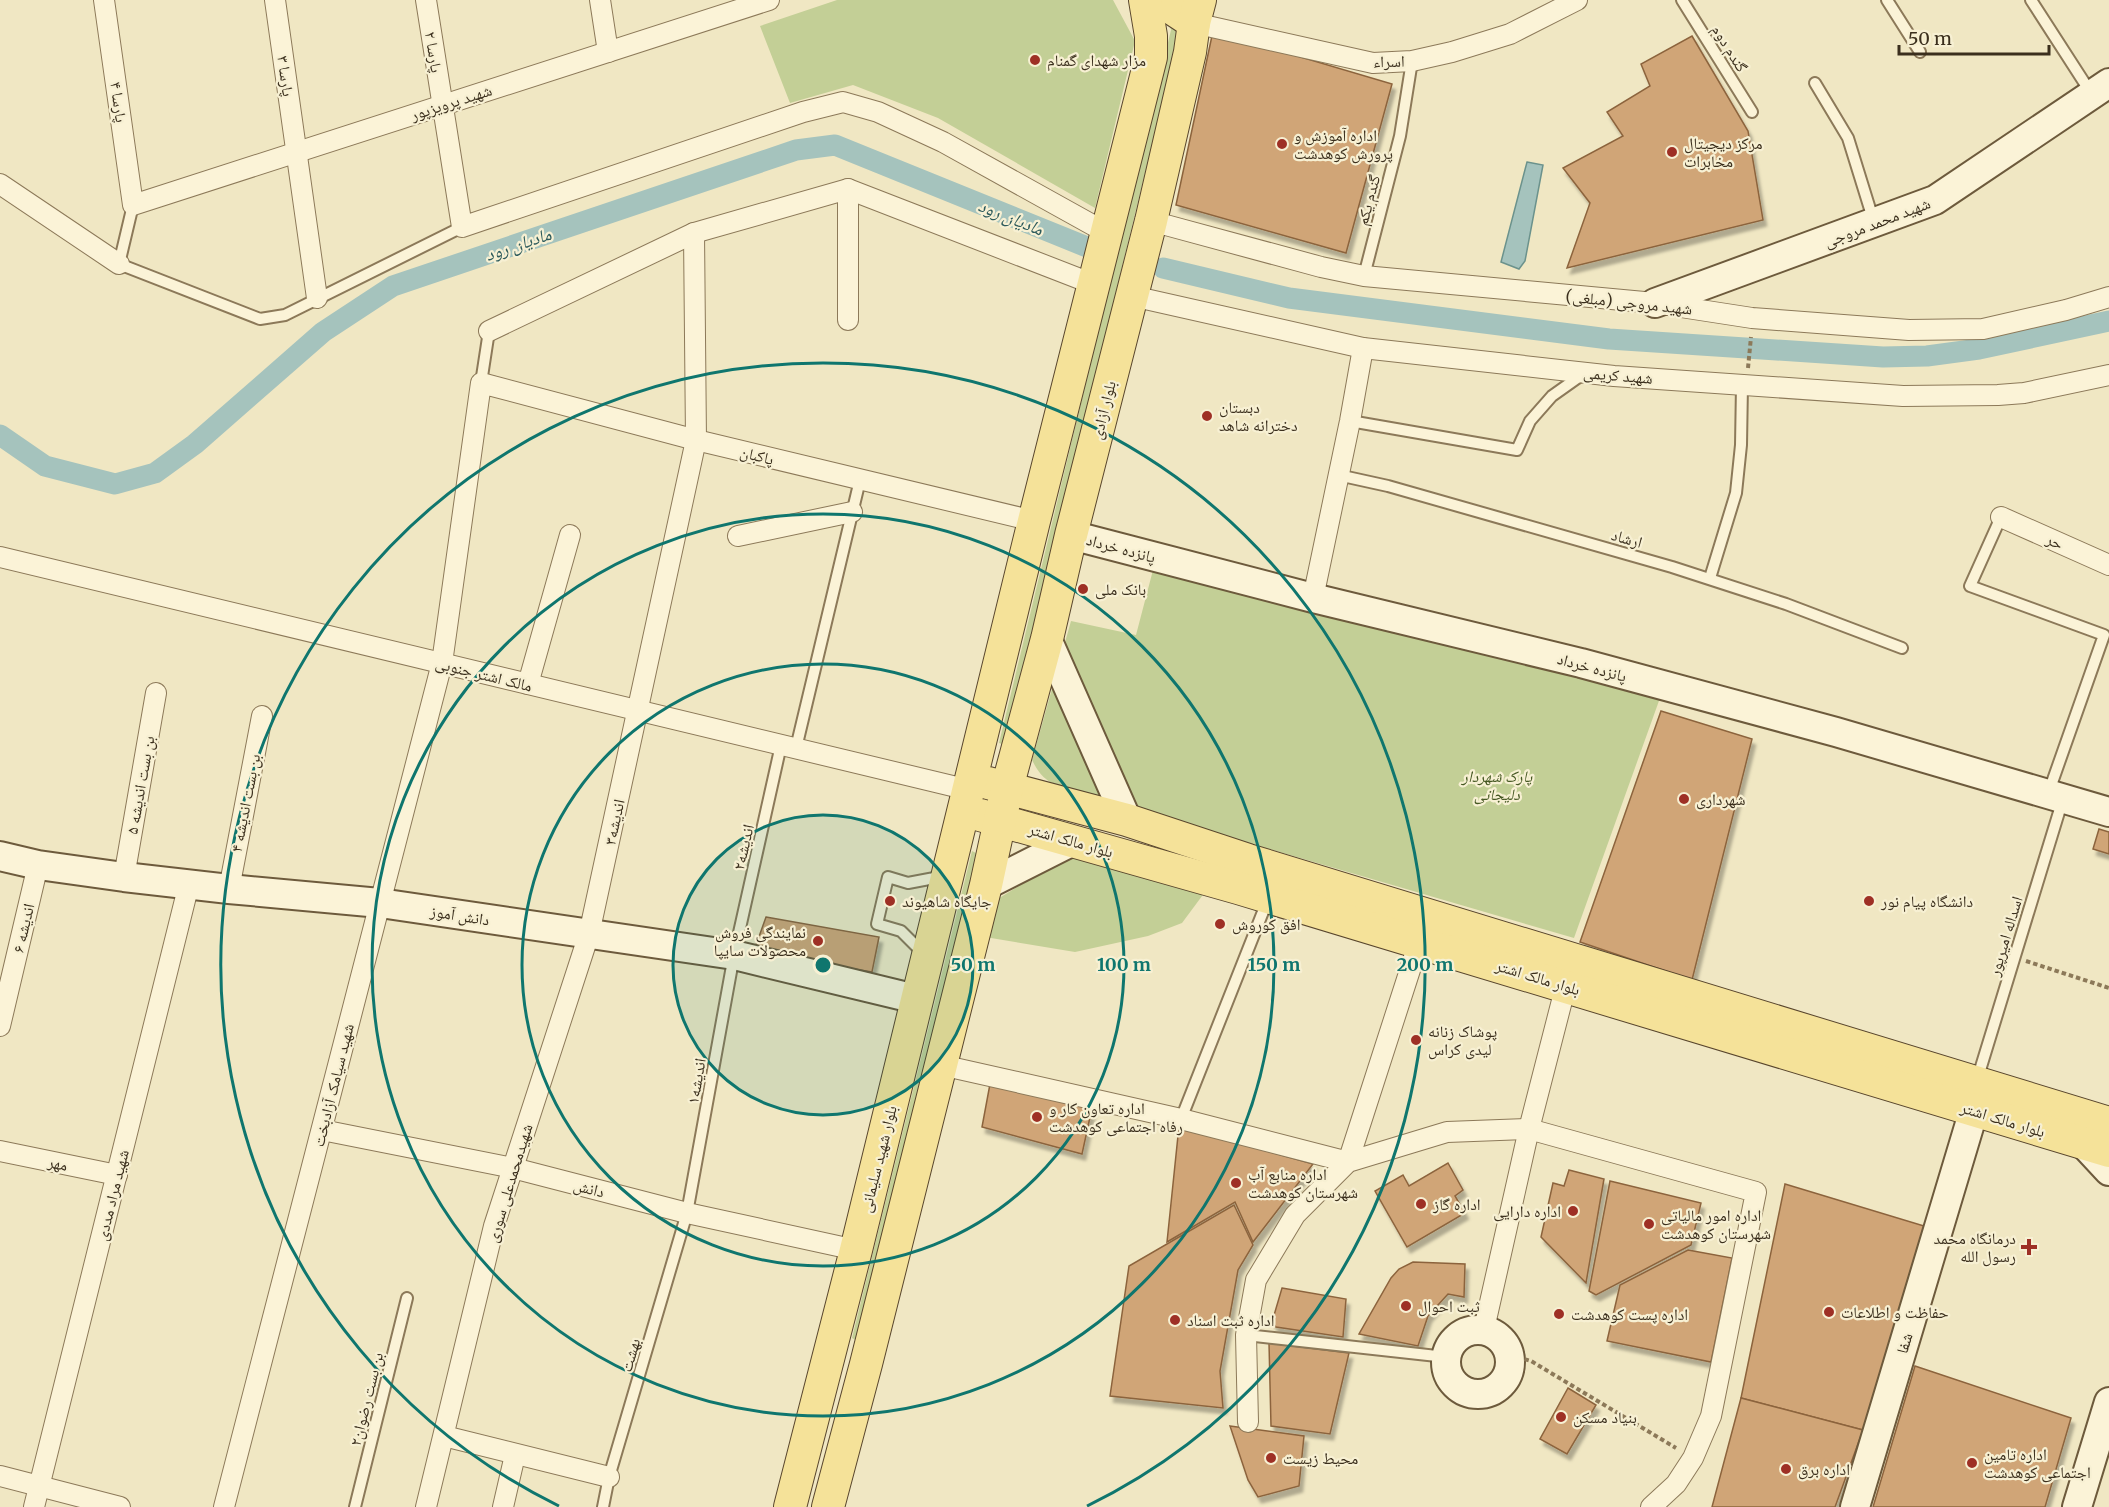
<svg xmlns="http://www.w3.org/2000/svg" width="2109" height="1507" font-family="Merriweather,'Noto Naskh Arabic',serif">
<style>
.green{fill:#c3cf96}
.water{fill:#a5c3bd;stroke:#6b928c;stroke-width:1.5}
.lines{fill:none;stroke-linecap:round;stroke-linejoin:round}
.canal{stroke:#a5c3bd;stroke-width:21}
.building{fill:#d0a577;stroke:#8c643d;stroke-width:1.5;filter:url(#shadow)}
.lane-casing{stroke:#8c7959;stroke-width:14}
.street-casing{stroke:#8c7959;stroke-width:22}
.secondary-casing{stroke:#6d5a3c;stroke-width:32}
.primary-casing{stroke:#59462d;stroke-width:34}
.path{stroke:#8c7959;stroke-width:4;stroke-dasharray:4.5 3;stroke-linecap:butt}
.lane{stroke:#fbf3d7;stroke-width:10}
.street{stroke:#fbf3d7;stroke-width:20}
.secondary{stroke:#fbf3d7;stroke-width:28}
.primary{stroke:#f5e299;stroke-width:32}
.ring{fill:none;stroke:#0f766e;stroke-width:3}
.poi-dot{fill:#9e3025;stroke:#f7f0d3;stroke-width:2}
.labels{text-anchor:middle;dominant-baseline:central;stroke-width:4.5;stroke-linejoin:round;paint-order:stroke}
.street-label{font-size:16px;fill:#3b2f1d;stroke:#f7f0d3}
.poi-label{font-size:16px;fill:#3b2f1d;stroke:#f7f0d3;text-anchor:start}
.park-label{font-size:16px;font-style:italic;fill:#465823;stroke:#f7f0d3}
.water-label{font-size:18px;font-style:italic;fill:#2c5a5b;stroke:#f7f0d3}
.centre{fill:#0f766e;stroke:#f7f0d3;stroke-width:3}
.ring-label{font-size:18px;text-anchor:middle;font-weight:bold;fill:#0f766e;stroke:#f7f0d3;stroke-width:4.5;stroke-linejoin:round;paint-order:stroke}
</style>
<defs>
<filter id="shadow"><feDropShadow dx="3.5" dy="6" stdDeviation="1.5" flood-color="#0004"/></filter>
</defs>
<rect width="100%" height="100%" fill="#f0e7c3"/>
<g class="green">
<path d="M837,0H1113L1135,41L1095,208L938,118L853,85L790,103L760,26Z"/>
<path d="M1166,13L1182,22L1005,745L999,743L1171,30Z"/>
<path d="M1153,570L1660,698L1574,938L1070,791C1050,783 1042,780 1032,760L1071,621L1136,635Z"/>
<path d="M972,851L980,855L859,1342L852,1338Z"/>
<path d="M1070,855L1205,892L1182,923L1148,936L1075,952L985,937L996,900Z"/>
</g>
<path class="water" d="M1527,162L1543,165L1525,261L1519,269L1501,262Z"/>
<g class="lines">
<g class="canal">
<path d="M1163,268L1289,298L1609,339L1883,357L1927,356L1979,349L2109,321"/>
<path d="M0,435L45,466L115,484L155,473L195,444L323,332L393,286L796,150L835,145L1087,247"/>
</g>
</g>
<g class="building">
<path d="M1213,31L1392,84L1346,253L1176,205Z"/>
<path d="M1692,36L1748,131L1763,220L1567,268L1590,203L1563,168L1623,136L1607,112L1650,86L1641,64Z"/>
<path d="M1661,711L1752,739L1692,980L1580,942Z"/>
<path d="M2099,829L2109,832V854L2093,849Z"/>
<path d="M766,917L879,937L872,972L818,963L756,945Z"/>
<path d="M990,1084L1092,1108L1082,1154L982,1127Z"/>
<path d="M1179,1126L1313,1164L1253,1242L1235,1202L1167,1242Z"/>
<path d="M1448,1163L1463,1190L1455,1196L1465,1213L1407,1247L1375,1191L1403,1175L1409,1186Z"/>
<path d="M1569,1170L1604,1179L1586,1283L1541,1237L1553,1183L1564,1186Z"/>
<path d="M1610,1181L1701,1203L1691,1245L1596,1295L1589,1291Z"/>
<path d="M1785,1184L1924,1226L1863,1430L1741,1398Z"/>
<path d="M1234,1205L1253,1245L1238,1270L1220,1371L1223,1408L1110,1396L1129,1266Z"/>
<path d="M1688,1250L1732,1258L1711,1362L1607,1341L1620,1285Z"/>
<path d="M1413,1262L1465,1264L1464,1297L1448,1294L1428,1316L1418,1346L1359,1334L1391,1278L1399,1269Z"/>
<path d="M1282,1288L1346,1299L1343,1337L1276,1327L1272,1322Z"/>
<path d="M1269,1343L1349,1353L1330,1434L1271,1426Z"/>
<path d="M1915,1366L2071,1418L2045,1507H1873Z"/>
<path d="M1568,1388L1596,1405L1567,1454L1540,1439Z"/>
<path d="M1741,1398L1863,1430L1835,1507H1712Z"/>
<path d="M1230,1426L1304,1436L1299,1486L1258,1497L1248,1480Z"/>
</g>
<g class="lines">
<g class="lane-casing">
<g id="lane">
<path d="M1682,0L1752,112"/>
<path d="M1887,0L1920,52"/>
<path d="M2031,0L2091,93"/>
<path d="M1815,83L1848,138L1874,222"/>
<path d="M133,205L119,264L260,319L285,315L462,227"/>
<path d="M1364,276L1400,136L1412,61"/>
<path d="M481,383L489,331"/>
<path d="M1350,421L1517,450L1530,421L1552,396L1583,374"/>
<path d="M1338,475L1388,486L1672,567L1786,604L1902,648"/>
<path d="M2001,517L1970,586L2104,635L2048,794"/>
<path d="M1710,578L1736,493L1741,445L1742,385"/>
<path d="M796,748L860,480"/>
<path d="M924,954L901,931L877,924L888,877L908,883L945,876"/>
<path d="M1977,1080L2063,799"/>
<path d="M1181,1119L1268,899"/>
<path d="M1246,1335L1446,1357"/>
<path d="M355,1507L407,1298"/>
<path d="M603,1507L609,1477L687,1213L734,955L781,745"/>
</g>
</g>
<g class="street-casing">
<g id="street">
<path d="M104,0L133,205L769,0"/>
<path d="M275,0L317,298"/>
<path d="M426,0L462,227L803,112L843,102L878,112L943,142L1107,233"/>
<path d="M600,0L608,52"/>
<path d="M1194,23L1373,63L1412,61L1452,52L1510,34L1577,0"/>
<path d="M0,184L119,264"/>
<path d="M1151,221L1321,267L1364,276L1655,303L1752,318L1909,330L1983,329L2066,310L2109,297"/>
<path d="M1132,296L1363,348L1614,376L1903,396L1998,395L2024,393L2109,375"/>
<path d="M848,320V189"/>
<path d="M489,331L694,233L848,189L1093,284"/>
<path d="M2001,517L2109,565"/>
<path d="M738,536L852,512"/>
<path d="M0,557L969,790"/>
<path d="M1313,598L1350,421L1363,348"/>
<path d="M528,684L570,535"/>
<path d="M124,877L156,693"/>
<path d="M229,889L262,716"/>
<path d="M0,1026L38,865"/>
<path d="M941,1065L1181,1119L1348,1162L1419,942"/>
<path d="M322,1130L513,1168L687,1213L856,1250"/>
<path d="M0,1151L117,1175"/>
<path d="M1484,1329L1529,1129L1566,985"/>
<path d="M1248,1422L1246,1335L1256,1280L1295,1215L1348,1162L1447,1132L1529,1129L1756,1192L1711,1416L1693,1458L1676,1484L1651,1507"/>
<path d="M444,1436L609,1477"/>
<path d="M0,1476L120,1507"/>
<path d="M34,1507L189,884"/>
<path d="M224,1507L442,663L481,383L696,440L1034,521"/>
<path d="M426,1507L494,1226L589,934L696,440L694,233"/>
<path d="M503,1507L515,1455"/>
</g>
</g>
<g class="secondary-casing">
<g id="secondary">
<path d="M1655,303L1935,200L2109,83"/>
<path d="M1071,535L1313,598L1581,663L1836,732L2109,812"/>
<path d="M1047,639L1127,820"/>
<path d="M0,856L38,865L124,877L229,889L380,903L734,955L916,999"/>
<path d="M986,885L1073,841"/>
<path d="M2083,1143L2109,1171"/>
<circle cx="1478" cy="1362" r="32"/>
<path d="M1855,1507L1974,1110"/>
<path d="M2077,1507L2109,1402"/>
</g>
</g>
<g class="primary-casing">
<g id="primary">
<path d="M1159,0L1194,23"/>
<path d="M988,783L1127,820L1248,860L2109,1123"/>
<path d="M980,815L1238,888L2109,1151"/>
<path d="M790,1507L856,1250L1034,521L1151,57V36L1145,0"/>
<path d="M828,1507L866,1364L986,885L1007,788L1047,639L1071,535L1151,221L1190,52L1194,23L1200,0"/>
</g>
</g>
<g class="path">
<path d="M1748,368L1751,337"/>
<path d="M2026,961L2109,988"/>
<path d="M1510,1355L1531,1361L1676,1448"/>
</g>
<use href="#lane" class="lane"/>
<use href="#street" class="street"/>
<use href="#secondary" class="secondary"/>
<use href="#primary" class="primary"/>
</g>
<circle cx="823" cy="965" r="150" fill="#0f766e" fill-opacity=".12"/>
<g class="ring">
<circle cx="823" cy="965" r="150"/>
<circle cx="823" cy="965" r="301"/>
<circle cx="823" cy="965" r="451"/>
<path d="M559 1506A602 602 0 1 1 1087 1506"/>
</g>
<g class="poi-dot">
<circle cx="1035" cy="60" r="6"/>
<circle cx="1282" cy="144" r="6"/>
<circle cx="1672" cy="152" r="6"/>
<circle cx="1207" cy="416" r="6"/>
<circle cx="1083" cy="589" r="6"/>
<circle cx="1684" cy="799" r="6"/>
<circle cx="890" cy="901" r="6"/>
<circle cx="1869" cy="901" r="6"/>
<circle cx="1220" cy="924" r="6"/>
<circle cx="818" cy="941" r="6"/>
<circle cx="1416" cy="1040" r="6"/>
<circle cx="1037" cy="1117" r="6"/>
<circle cx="1236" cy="1183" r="6"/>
<circle cx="1421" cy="1204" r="6"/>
<circle cx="1573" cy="1211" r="6"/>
<circle cx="1649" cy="1224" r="6"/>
<path d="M2026 1238h6v6h6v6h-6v6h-6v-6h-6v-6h6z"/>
<circle cx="1406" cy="1306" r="6"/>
<circle cx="1829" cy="1312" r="6"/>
<circle cx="1559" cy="1314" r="6"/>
<circle cx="1175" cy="1320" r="6"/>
<circle cx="1561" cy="1417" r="6"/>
<circle cx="1271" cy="1458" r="6"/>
<circle cx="1972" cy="1463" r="6"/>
<circle cx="1786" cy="1469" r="6"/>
</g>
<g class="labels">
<g class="street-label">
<text transform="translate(1730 48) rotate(58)">گندم دوم</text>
<text transform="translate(434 52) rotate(81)">پارسا ۲</text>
<text transform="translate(1389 61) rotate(-1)">اسراء</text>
<text transform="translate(286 76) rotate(82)">پارسا ۳</text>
<text transform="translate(119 102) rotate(82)">پارسا ۴</text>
<text transform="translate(451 102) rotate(-18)">شهید پرویزپور</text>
<text transform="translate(1368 200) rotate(-75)">گندم یکم</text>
<text transform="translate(1877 222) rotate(-21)">شهید محمد مروجی</text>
<text transform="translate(1629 302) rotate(6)">شهید مروجی (مبلغی)</text>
<text transform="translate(1618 375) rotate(5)">شهید کریمی</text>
<text transform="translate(1103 410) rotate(-76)">بلوار آزادی</text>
<text transform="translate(757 455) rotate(14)">پاکبان</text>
<text transform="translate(1627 538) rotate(16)">ارشاد</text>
<text transform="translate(2055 541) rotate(24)">حر</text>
<text transform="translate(1121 548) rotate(15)">پانزده خرداد</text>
<text transform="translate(1592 667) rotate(15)">پانزده خرداد</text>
<text transform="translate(484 674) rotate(14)">مالک اشتر جنوبی</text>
<text transform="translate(140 785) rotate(-80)">بن بست اندیشه ۵</text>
<text transform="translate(245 803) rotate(-79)">بن بست اندیشه ۴</text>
<text transform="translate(614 822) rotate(-78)">اندیشه۳</text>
<text transform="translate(1071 840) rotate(16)">بلوار مالک اشتر</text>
<text transform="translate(743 847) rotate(-77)">اندیشه۲</text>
<text transform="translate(460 915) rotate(9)">دانش آموز</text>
<text transform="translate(23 928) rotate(-77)">اندیشه ۶</text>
<text transform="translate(2005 936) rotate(-73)">اسداله امیرپور</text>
<text transform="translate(1538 977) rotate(17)">بلوار مالک اشتر</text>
<text transform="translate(696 1081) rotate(-80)">اندیشه۱</text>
<text transform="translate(333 1085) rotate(-76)">شهید سیامک آزادبخت</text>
<text transform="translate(2003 1119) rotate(17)">بلوار مالک اشتر</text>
<text transform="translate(878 1159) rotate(-76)">بلوار شهید سلیمانی</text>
<text transform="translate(58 1163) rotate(12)">مهر</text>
<text transform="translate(509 1183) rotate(-73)">شهیدمحمدعلی سوری</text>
<text transform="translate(589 1188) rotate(14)">دانش</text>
<text transform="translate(112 1195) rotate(-76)">شهید مراد مددی</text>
<text transform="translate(1904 1343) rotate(-73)">شفا</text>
<text transform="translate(630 1355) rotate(-74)">بهشت</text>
<text transform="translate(366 1399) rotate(-76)">بن بست رضوان۲</text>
</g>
<g class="poi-label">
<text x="1047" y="60">مزار شهدای گمنام</text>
<text x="1294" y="135">اداره آموزش و<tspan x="1294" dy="18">پرورش کوهدشت</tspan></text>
<text x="1684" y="143">مرکز دیجیتال<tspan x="1684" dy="18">مخابرات</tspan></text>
<text x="1219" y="407">دبستان<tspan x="1219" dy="18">دخترانه شاهد</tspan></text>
<text x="1095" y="589">بانک ملی</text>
<text x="1696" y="799">شهرداری</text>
<text x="902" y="901">جایگاه شاهیوند</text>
<text x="1881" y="901">دانشگاه پیام نور</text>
<text x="1232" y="924">افق کوروش</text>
<text x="806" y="932" text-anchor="end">نمایندگی فروش<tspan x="806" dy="18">محصولات سایپا</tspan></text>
<text x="1428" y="1031">پوشاک زنانه<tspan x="1428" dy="18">لیدی کراس</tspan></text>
<text x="1049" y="1108">اداره تعاون کار و<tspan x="1049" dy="18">رفاه اجتماعی کوهدشت</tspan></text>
<text x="1248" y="1174">اداره منابع آب<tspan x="1248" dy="18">شهرستان کوهدشت</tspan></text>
<text x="1433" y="1204">اداره گاز</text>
<text x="1561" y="1211" text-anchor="end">اداره دارایی</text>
<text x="1661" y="1215">اداره امور مالیاتی<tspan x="1661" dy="18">شهرستان کوهدشت</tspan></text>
<text x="2016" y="1238" text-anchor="end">درمانگاه محمد<tspan x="2016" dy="18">رسول الله</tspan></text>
<text x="1418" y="1306">ثبت احوال</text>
<text x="1841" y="1312">حفاظت و اطلاعات</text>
<text x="1571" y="1314">اداره پست کوهدشت</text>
<text x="1187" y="1320">اداره ثبت اسناد</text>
<text x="1573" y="1417">بنیاد مسکن</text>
<text x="1984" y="1454">اداره تامین<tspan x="1984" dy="18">اجتماعی کوهدشت</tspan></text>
<text x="1283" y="1458">محیط زیست</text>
<text x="1798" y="1469">اداره برق</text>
</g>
<g class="park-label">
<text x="1497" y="776">پارک شهردار<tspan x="1497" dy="18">دلیجانی</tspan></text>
</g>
<g class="water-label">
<text transform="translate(1011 217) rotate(22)">مادیان رود</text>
<text transform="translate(518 244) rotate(-19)">مادیان رود</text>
</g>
</g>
<circle cx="823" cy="965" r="9" class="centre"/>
<g class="ring-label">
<text x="973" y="971">50 m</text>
<text x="1124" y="971">100 m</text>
<text x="1274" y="971">150 m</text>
<text x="1425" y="971">200 m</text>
</g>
<path d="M1899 45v9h150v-9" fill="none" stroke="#3b2f1d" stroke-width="3"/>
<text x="1908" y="45" font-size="18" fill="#3b2f1d" stroke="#f7f0d3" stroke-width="4.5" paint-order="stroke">50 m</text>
</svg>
